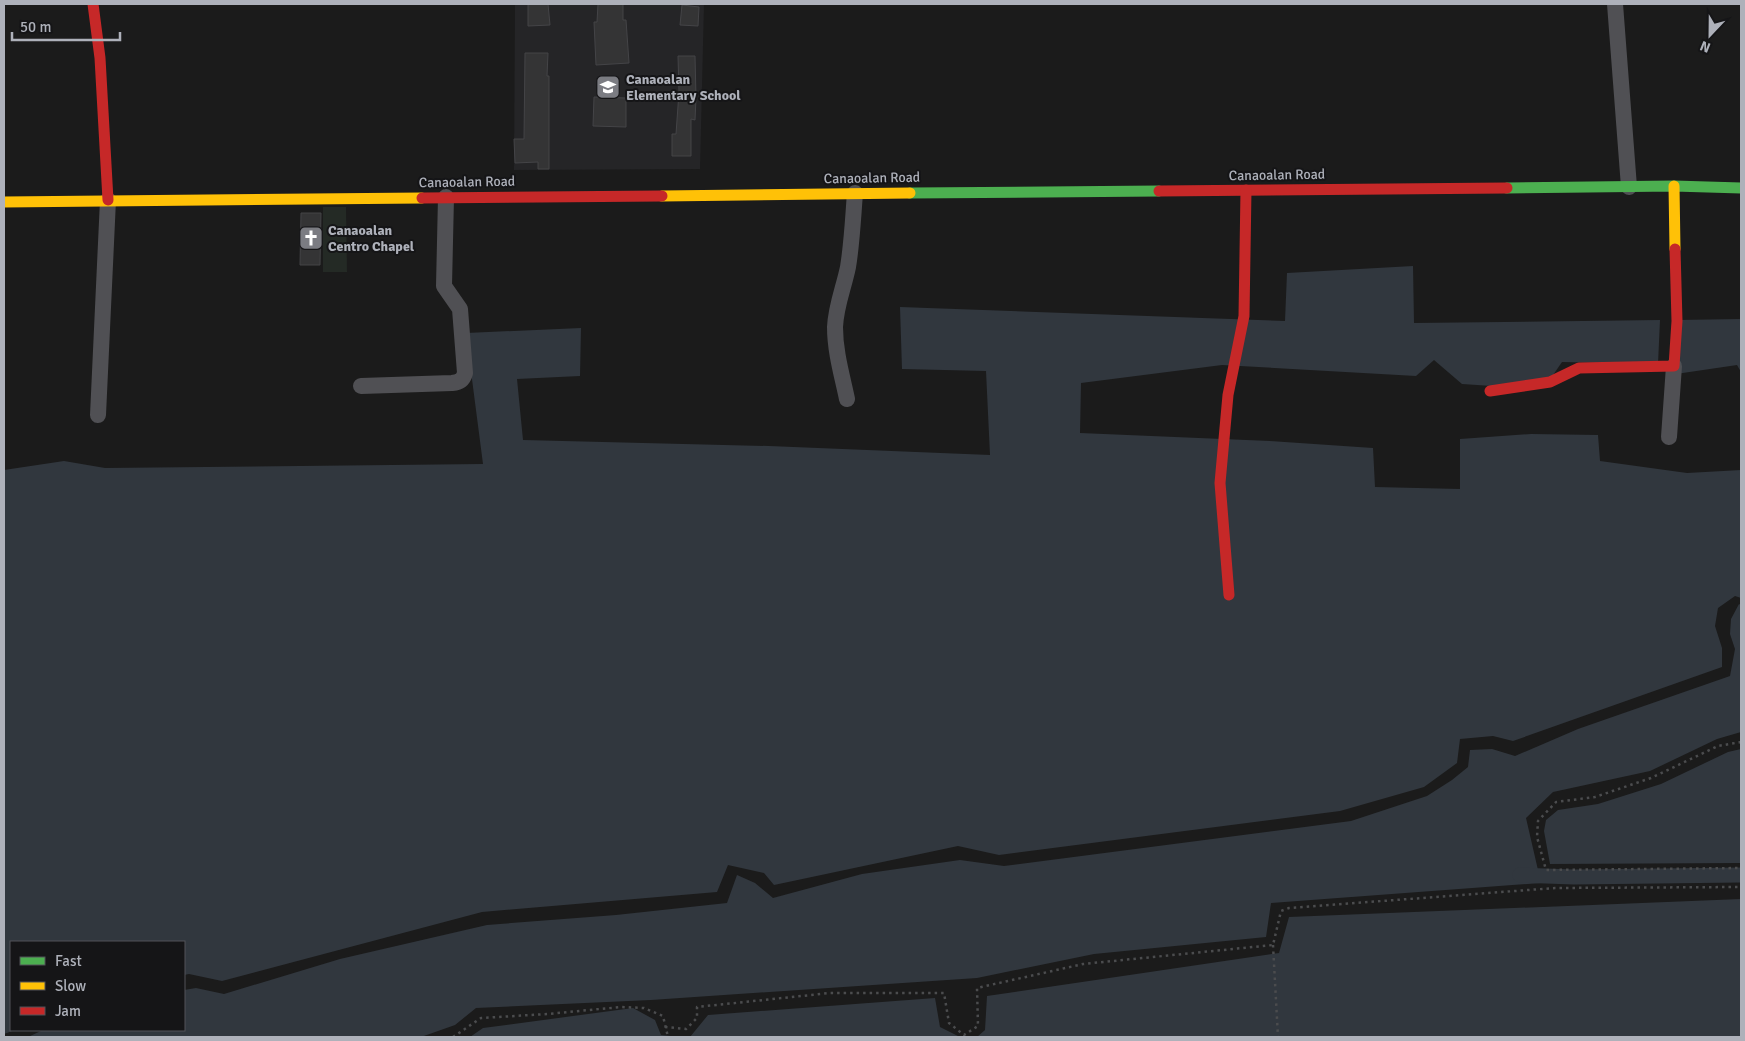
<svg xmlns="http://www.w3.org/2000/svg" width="1745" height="1041" font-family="Signika,sans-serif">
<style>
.built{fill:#252527}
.green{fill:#242a25}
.water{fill:#31373e}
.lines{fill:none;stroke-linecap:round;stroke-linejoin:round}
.canal{stroke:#31373e;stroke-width:15}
.building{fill:#343435;stroke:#444447}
.path{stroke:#4b4c4e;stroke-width:2.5;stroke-dasharray:2.5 4;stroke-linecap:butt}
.street{stroke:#505054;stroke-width:16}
.fast{stroke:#4caf50;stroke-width:11}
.slow{stroke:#ffc107;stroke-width:11}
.jam{stroke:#c62828;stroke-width:11}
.labels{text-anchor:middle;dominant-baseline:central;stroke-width:4;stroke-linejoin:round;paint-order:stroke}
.poi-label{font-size:14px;font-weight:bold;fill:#aeb1ba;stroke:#151517;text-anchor:start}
.street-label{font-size:14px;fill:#aeb1ba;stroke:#151517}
</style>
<rect width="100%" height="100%" fill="#1b1b1b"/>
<path class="built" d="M515,4H704L700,169L514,170Z"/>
<path class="green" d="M323,207H346L347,272H323Z"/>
<g class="water">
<path d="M1413,266L1414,323L1660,320L1658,364L1562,362L1551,378L1492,386L1462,384L1434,360L1416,376L1222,365L1081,383L1080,433L1270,441L1373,448L1375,487L1460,489V439L1531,434L1598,435L1600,461L1687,473L1741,470V598L1735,596L1718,608L1715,626L1722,648V667L1513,741L1493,736L1460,739L1457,763L1424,787L1340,811L999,855L958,846L774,885L764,873L728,865L717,892L482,912L222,981L189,974L184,975V942H11V1030H15L4,1034V470L64,461L105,468L483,464L466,333L581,328L580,376L517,379L523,440L769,446L990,455L986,371L902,369L900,307L1285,321L1287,273Z"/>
<path d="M1741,319V372L1737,365L1676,374L1677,320Z"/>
<path d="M1739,604L1741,605V732L1717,739L1650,771L1553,792L1526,818L1541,883L1271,903L1266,937L1094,954L977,978L651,1000L476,1008L455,1025L421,1037H28L43,1030H184V990L196,988L224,994L340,959L487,925L616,915L727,903L737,875L755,883L773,898L862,874L960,860L1004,866L1351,821L1427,796L1452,780L1468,767L1470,750L1492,749L1515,756L1578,729L1730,676L1735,649L1730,634L1731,619Z"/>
<path d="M1741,749V863L1550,864L1544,831L1546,820L1558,810L1598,804L1661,784L1728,752Z"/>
<path d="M1741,899V1037H977L985,1030L987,996L1279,953L1289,917Z"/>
<path d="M935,998L940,1027L960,1037H690L708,1015Z"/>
<path d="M633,1008L655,1020L661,1035L681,1037H470L483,1028Z"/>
</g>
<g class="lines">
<path class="canal" d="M1520,875L1574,877L1741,875"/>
</g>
<g class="building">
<path d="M528,4H548L550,25L528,26Z"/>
<path d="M598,4H623V20H626L629,63L596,65L594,22H597Z"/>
<path d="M682,5L699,7L698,26L680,25Z"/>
<path d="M525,53H548L547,76H549V169H538V162L515,163L514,139H524Z"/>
<path d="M678,56H695L696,98L695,120L691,119V156H672V134H676L679,92Z"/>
<path d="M594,97L626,98V127L593,126Z"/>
<path d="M301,213H321L320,265H300Z"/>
</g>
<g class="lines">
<g class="path">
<path d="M1741,742L1718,746L1651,778L1595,797L1556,802L1538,821L1537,837L1546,870L1741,868"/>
<path d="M1273,945L1278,1037"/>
<path d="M665,1027L686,1029L697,1018V1007L830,993H944L949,1023L964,1035L978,1026L977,988L1083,964L1273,945L1281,911L1289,908L1555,888L1741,887"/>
<path d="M453,1037L481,1018L548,1014L621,1007L644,1008L663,1016L668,1037"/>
</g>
<g class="street">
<path d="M1615,4L1629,187"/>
<path d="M361,386L452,383C460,382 463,380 465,373L460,309L444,286L446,197"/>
<path d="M847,399C842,375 835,352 835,327C836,305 844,287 848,267C852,243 853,218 855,193"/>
<path d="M98,415L108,200"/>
<path d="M1669,437L1674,366"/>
</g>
<g class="fast">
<path d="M1507,188L1674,186L1741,188"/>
<path d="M910,193L1159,191"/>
</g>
<g class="slow">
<path d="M1674,186L1675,249"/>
<path d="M662,196L910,193"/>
<path d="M4,202L422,198"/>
</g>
<g class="jam">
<path d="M93,4L100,58L108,200"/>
<path d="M1159,191L1507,188"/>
<path d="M422,198L662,196"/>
<path d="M1490,391L1550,382L1579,368L1674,366L1677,321L1675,249"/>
<path d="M1229,595L1220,483L1228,395L1244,316L1246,190"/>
</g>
</g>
<defs>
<g id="school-square" transform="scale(1.25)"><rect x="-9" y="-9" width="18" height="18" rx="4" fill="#7b7c82" stroke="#151517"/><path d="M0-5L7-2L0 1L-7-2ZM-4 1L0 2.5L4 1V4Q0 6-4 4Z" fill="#fff"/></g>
<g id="church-square" transform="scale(1.25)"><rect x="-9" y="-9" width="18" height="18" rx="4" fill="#7b7c82" stroke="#151517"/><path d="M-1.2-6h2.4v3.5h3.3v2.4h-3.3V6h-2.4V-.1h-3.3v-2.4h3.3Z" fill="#fff"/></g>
</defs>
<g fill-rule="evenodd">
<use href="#school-square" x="608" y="87"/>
<use href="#church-square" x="311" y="238"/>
</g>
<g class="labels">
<g class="poi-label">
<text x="626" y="79">Canaoalan<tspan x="626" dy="16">Elementary School</tspan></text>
<text x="328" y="230">Canaoalan<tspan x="328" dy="16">Centro Chapel</tspan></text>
</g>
<g class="street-label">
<text transform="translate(1277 175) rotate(-1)">Canaoalan Road</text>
<text transform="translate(872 178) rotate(-1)">Canaoalan Road</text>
<text transform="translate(467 182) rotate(-1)">Canaoalan Road</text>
</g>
</g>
<rect width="1745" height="1041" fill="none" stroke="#aeb1ba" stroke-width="10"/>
<rect x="10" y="941" width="175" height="90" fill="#151517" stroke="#525358"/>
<rect x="20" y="957" width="25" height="8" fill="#4caf50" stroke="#525358"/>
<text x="55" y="966" font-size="15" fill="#aeb1ba">Fast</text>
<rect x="20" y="982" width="25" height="8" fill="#ffc107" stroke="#525358"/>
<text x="55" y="991" font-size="15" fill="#aeb1ba">Slow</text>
<rect x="20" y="1007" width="25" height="8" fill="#c62828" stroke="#525358"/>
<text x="55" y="1016" font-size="15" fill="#aeb1ba">Jam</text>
<g transform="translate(1710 35) rotate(202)" stroke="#151517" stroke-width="4" paint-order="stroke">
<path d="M0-4L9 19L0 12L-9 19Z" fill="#aeb1ba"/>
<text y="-8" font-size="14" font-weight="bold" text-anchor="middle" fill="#aeb1ba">N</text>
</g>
<path d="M12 32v8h108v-8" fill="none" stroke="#aeb1ba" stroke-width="2.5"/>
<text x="20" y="32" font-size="15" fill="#aeb1ba" stroke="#151517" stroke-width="4" paint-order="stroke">50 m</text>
</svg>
